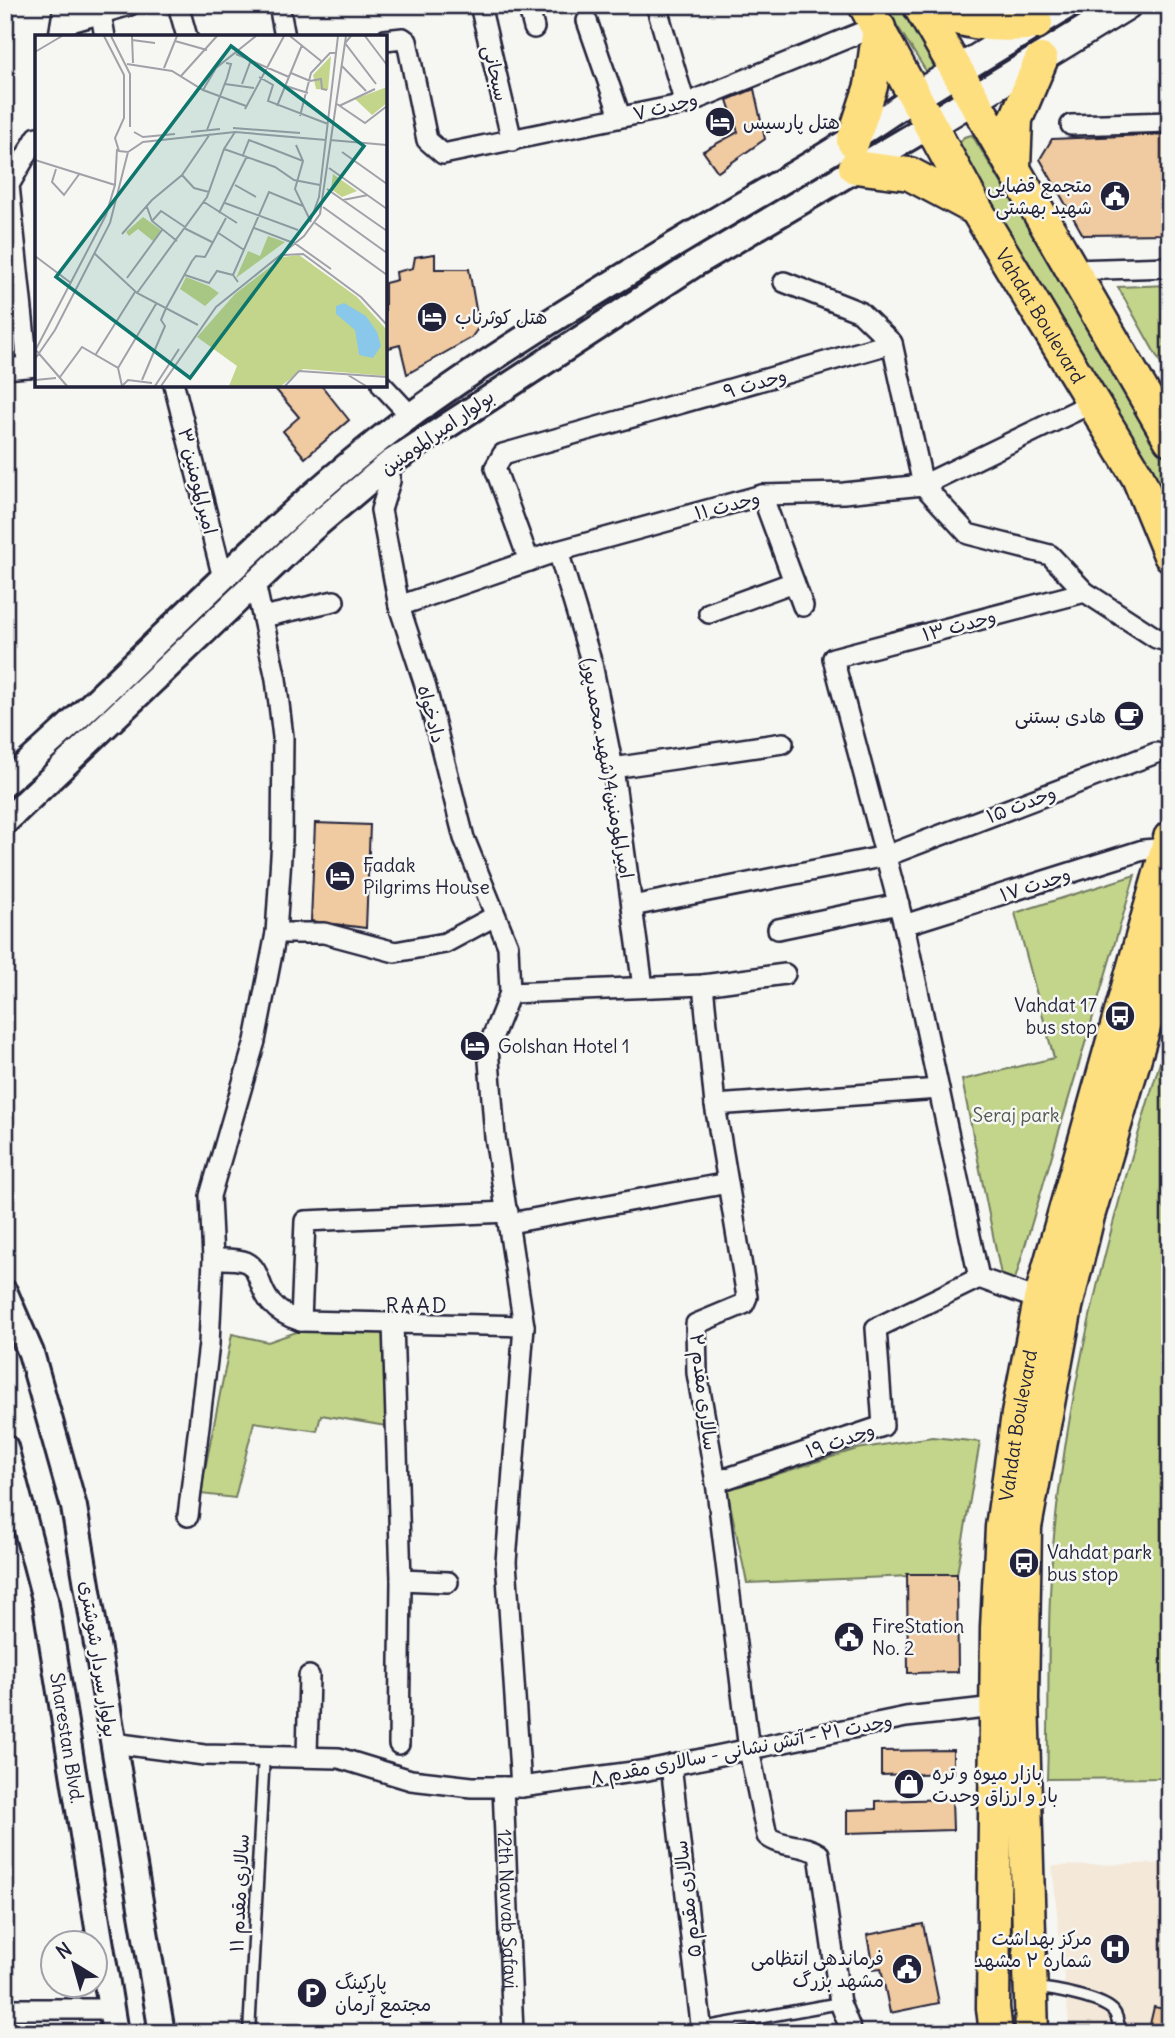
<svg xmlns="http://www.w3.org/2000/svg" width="1175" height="2038" font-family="Delius,'Playpen Sans Arabic',sans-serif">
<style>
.built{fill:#f4e9d9}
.green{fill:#c3d58a;stroke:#727c62;stroke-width:2}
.building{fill:#f0caa0;stroke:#22223b;stroke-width:2}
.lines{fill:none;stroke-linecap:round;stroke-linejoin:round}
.service-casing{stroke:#22223b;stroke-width:15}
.minor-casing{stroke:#22223b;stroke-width:24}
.tertiary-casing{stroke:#22223b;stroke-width:30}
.secondary-casing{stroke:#22223b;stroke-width:33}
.primary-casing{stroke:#22223b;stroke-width:37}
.service{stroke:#f6f6f2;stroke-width:10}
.minor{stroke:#f6f6f2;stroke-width:19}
.tertiary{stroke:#f6f6f2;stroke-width:24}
.secondary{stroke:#f6f6f2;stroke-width:28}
.primary{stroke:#fedf80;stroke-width:32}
.labels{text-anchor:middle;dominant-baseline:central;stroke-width:5;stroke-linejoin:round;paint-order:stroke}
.street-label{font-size:19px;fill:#22223b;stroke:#f6f6f2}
.poi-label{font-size:19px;fill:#22223b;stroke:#f6f6f2;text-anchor:start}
.park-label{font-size:19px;fill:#525853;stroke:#f6f6f2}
.neighbourhood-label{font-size:21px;letter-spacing:2px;fill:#22223b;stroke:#f6f6f2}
.inset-road{fill:none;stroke:#a1a1a9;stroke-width:2}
.view{fill:#0f766e;fill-opacity:0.15;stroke:#0f766e;stroke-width:3.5}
.inset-edge{fill:none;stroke:#22223b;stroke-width:3.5}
</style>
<rect width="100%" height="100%" fill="#f6f6f2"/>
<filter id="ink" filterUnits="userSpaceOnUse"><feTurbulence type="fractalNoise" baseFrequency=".0143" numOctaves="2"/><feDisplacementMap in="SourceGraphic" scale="14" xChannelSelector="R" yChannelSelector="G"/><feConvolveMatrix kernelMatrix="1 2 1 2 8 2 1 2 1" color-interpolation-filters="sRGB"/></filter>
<g filter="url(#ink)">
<path class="built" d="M1170,1863V2033H1070L1052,1866Z"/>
<g class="green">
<path d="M884,5H905L937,57L935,67L926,71Z"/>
<path d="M972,135L1022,217L1060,271L1167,459L1170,512L1149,468L958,146L964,137Z"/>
<path d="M1170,285V380L1118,287Z"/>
<path d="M1135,875L1014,1283L1001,1275L962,1080L1054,1058L1015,913Z"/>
<path d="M1170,1031V1778L1047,1779C1050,1698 1046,1616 1054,1536C1070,1365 1118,1194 1170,1031Z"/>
<path d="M305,1329L388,1333L392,1427L321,1415L317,1431L254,1422L235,1498L200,1494L232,1334L268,1342Z"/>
<path d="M932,1437L980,1442L957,1574L747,1583L727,1490L857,1449Z"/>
</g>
<g class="building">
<path d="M754,89L765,139L718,172L703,151L738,132L727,100Z"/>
<path d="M1170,134V234L1083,235L1040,159L1052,139Z"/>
<path d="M435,254V269H469L479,327L471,338L407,374L400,345L385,349V283L397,280L396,272L413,268L415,257Z"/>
<path d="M272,385H321L349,420L305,458L283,431L299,417Z"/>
<path d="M315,823L370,825L366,928L311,921Z"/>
<path d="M907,1574H957L958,1672L908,1673Z"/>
<path d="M953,1750V1773L881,1775V1751Z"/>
<path d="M952,1799L953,1830L847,1833V1810L876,1809V1801Z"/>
<path d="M923,1924L939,2003L890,2013L881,1968L873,1969L867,1935Z"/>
<path d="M1154,2007L1170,2010V2033H1148Z"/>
</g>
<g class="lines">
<g class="service-casing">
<g id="service">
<path d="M1036,1988C1052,1989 1105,1999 1114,2012C1118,2017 1119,2026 1120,2033"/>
<path d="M702,2028L840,2003"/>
<path d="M249,2033L264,1755"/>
</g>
</g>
<g class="minor-casing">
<g id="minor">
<path d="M178,5L187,37"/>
<path d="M279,5L285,37"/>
<path d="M480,5L512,141"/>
<path d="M528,5L534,28"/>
<path d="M656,5L685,104"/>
<path d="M101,14L105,37"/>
<path d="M587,21L620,116"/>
<path d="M61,25L130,5"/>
<path d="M59,36L64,5"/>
<path d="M385,40L403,38L407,41L427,140L443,154L685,104L877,26"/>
<path d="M1071,125L1170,122"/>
<path d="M1072,270L1170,267"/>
<path d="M784,282L860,312L892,343L923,485L968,534L1050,555L1085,592L1156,638L1170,642"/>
<path d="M28,367L9,185L37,137"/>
<path d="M5,369L37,366"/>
<path d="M174,385L223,578"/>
<path d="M382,385L411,416"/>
<path d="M390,463V481L381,510L399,606L426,688L464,838L508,946L510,993L488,1048L495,1137L524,1326L506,1562L521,1787"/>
<path d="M762,495L803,606"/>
<path d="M558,551L592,664L613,768L643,987"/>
<path d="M529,561L495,468L503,454L892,343"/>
<path d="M399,606L558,551L762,495L844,493L923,485L1092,403"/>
<path d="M709,613L794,582"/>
<path d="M263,617L334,601"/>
<path d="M613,768L783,743"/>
<path d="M632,906L886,856L1156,753"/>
<path d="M904,925L1143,850L1167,848"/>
<path d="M778,929L899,904"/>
<path d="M276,933H324L395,952L445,943L495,916"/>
<path d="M703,985L715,1105L747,1297L744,1304L696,1324L697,1373L716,1482L749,1750L767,1836C782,1848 803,1843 819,1854L840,2003L852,2033"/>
<path d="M510,993L703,985L785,974"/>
<path d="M715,1105L939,1089"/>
<path d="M510,1223L728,1183"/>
<path d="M213,1259C223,1259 237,1258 246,1262C267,1272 252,1306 301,1321L524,1326"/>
<path d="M1040,1300L979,1278L904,925L833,658L1085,592"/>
<path d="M301,1321L305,1221L508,1212"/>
<path d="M393,1323L401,1580L399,1744"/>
<path d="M716,1482L883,1426L876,1328L979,1278"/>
<path d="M188,1516L209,1344L213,1259L210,1196L255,1041L276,933L282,841L283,737L276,679L255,583"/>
<path d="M401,1580L448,1582"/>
<path d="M113,1743L204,1755L339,1758L411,1780L472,1787H521L648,1770L906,1717L995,1707"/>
<path d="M307,1755L309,1676"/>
<path d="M671,1765L702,2033"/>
<path id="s1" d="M503,1787L513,2033"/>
<path d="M5,2009H111"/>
</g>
</g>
<g class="tertiary-casing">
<g id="tertiary">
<path d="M5,783C143,664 263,525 410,416C496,353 589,297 681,241C760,193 840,150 916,96"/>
<path d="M5,822L312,529L390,463L695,264L931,125"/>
<path d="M5,1293L31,1353L74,1507L162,2033"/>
<path id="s2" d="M5,1447L45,1599L115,2033"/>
</g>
</g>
<g class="secondary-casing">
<g id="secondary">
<path d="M916,96L1065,5"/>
<path d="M931,125L1127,5"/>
</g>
</g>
<g class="primary-casing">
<g id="primary">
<path id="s3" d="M865,5L976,209L1138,477L1170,555"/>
<path d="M919,5L1170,439"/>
<path d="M921,8C967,22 988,28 1036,23"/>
<path d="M853,141L871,86L879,28"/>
<path d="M855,167L910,174L976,209"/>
<path d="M1014,167L1016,119L1041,60"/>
<path id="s4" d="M996,2033L993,2008L997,1628L1002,1527L1018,1414L1040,1300L1170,838"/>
<path d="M1032,2033L1022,1699L1025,1527L1066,1307L1088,1216L1170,939"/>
</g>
</g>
<use href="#service" class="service"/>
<use href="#minor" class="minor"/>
<use href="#tertiary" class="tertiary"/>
<use href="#secondary" class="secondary"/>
<use href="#primary" class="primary"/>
</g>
</g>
<defs>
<g id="hotel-disc" transform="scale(1.575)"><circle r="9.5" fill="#22223b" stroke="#f6f6f2"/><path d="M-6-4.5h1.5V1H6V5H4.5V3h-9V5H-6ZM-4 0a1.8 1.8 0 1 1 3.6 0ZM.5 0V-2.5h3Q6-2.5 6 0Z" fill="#fff"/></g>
<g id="civic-disc" transform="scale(1.575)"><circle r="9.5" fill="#22223b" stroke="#f6f6f2"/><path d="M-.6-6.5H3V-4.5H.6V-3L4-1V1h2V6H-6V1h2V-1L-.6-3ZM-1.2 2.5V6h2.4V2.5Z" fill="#fff"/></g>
<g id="cafe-disc" transform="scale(1.575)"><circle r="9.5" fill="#22223b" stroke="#f6f6f2"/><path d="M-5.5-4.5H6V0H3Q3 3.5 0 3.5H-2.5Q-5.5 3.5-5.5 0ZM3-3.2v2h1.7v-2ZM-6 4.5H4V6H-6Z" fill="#fff"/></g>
<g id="bus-disc" transform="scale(1.575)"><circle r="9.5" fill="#22223b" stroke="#f6f6f2"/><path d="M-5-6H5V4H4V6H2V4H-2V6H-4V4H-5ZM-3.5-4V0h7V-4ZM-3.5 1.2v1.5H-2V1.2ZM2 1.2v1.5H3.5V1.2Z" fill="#fff"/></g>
<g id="shop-disc" transform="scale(1.575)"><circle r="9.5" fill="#22223b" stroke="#f6f6f2"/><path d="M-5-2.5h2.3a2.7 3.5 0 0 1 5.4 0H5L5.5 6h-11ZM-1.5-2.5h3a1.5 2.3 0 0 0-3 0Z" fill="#fff"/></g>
<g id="hospital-disc" transform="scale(1.575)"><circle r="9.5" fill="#22223b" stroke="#f6f6f2"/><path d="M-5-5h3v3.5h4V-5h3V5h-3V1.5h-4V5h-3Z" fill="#fff"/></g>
<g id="parking-disc" transform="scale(1.575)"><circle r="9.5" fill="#22223b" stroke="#f6f6f2"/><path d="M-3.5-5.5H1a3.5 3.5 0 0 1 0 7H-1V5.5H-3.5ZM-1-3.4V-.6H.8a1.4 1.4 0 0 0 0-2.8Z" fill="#fff"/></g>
</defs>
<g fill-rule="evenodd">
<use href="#hotel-disc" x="720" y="122"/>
<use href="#civic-disc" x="1115" y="196"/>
<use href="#hotel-disc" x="432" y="317"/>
<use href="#cafe-disc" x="1129" y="716"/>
<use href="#hotel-disc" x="340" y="876"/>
<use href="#bus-disc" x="1120" y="1016"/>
<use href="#hotel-disc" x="475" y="1046"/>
<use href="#bus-disc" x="1024" y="1563"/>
<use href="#civic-disc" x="849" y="1637"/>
<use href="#shop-disc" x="909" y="1784"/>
<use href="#hospital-disc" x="1115" y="1949"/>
<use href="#civic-disc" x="907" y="1969"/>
<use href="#parking-disc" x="312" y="1993"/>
</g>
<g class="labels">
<g class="street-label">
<text transform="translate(496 73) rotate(77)">سبحانی</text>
<text transform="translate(665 106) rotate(-14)">وحدت ۷</text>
<text stroke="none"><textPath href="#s3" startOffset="357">Vahdat Boulevard</textPath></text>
<text transform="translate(755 383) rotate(-16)">وحدت ۹</text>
<text transform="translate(437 432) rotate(-35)">بولوار امیرالمومنین</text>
<text transform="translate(198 481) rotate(76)">امیرالمومنین ۳</text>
<text transform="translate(727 505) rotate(-14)">وحدت ۱۱</text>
<text transform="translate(959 625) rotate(-15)">وحدت ۱۳</text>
<text transform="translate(432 714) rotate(75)">دادخواه</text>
<text transform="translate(608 768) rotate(80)">امیرالمومنین4(شهید محمدپور)</text>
<text transform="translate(1021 804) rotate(-21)">وحدت ۱۵</text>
<text transform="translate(1035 884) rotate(-18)">وحدت ۱۷</text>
<text transform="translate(704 1392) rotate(83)">سالاری مقدم ۲</text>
<text stroke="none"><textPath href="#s4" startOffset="609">Vahdat Boulevard</textPath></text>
<text transform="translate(840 1440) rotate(-19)">وحدت ۱۹</text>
<text transform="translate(99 1659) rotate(81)">بولوار سردار شوشتری</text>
<text stroke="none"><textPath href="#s2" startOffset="298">Sharestan Blvd.</textPath></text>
<text transform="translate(741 1749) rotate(-11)">وحدت ۲۱ - آتش نشانی - سالاری مقدم ۸</text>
<text transform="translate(239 1893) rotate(-87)">سالاری مقدم ۱۱</text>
<text transform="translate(687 1899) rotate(-97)">سالاری مقدم ۵</text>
<text stroke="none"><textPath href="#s1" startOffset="122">12th Navvab Safavi</textPath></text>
</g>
<g class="poi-label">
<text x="743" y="122">هتل پارسیس</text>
<text x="1092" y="185" text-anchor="end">متجمع قضایی<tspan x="1092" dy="22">شهید بهشتی</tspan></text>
<text x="455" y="317">هتل کوثرناب</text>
<text x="1106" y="716" text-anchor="end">هادی بستنی</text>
<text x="363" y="865">Fadak<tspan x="363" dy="22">Pilgrims House</tspan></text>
<text x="1097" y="1005" text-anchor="end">Vahdat 17<tspan x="1097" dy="22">bus stop</tspan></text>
<text x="498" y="1046">Golshan Hotel 1</text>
<text x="1047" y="1552">Vahdat park<tspan x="1047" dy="22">bus stop</tspan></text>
<text x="872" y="1626">FireStation<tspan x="872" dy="22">No. 2</tspan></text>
<text x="932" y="1773">بازار میوه و تره<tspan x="932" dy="22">بار و ارزاق وحدت</tspan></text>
<text x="1092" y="1938" text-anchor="end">مرکز بهداشت<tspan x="1092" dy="22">شماره ۲ مشهد</tspan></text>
<text x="884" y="1958" text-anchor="end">فرماندهی انتظامی<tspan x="884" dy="22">مشهد بزرگ</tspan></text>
<text x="335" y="1982">پارکینگ<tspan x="335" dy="22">مجتمع آرمان</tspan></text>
</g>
<g class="park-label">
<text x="1016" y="1115">Seraj park</text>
</g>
<g class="neighbourhood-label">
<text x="417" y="1305">RAAD</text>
</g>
</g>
<g transform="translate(35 35)">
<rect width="352" height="352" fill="#f6f6f2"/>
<path d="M296,21L293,55L281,54L278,40ZM352,52V68L337,80L320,64ZM298,139L322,156L307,162L296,154ZM108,182L126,195L118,206L103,194L94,201L91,197ZM233,201L250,207L201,243L213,216L225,221ZM264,220L322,262L352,295V341L268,334L246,351H194L202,331L162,302L200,259L248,222ZM151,242L174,251L184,258L170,271L145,254Z" fill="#c3d58a"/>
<path d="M309,268L331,281L342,297L346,311L338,323L324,320L320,295L301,279V271Z" fill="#89c8ea"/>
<path class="inset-road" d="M69,1L89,40V83L80,103L84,116L93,117L108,107L200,97L291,105M76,1L95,39V92M97,1L98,28M255,1L286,26M316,1L310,8L341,49M330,1L352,30M97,5L120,8M140,6L172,15M0,17L27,1M201,19L254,42M92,29L137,36L168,55L211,71M307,31L331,56M129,33L142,1M256,38L275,46L286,44L287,54L292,55M146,41L182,1M224,42L238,50L233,66L293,89M190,49L219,53M207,49L216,25M251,51L273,58M168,55L181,33L221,1M302,69L330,88L352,71M242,71L267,10M304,71L340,54M210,74L249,1M265,81L276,38L295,18H301M198,93L265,98M172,95L192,43L196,29L191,28M99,97L108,102L140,99M156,97L185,94M295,105L352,110M261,110L268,126L260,154L276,187M189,114L240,132L259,145L285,150M307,117L352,149M208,120L214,105L268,126M0,125L80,150M294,133L352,174M21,134L17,147L29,160L45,138M147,140L159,153L174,157M200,150L221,162M292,154L352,196M308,165L333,160M169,167L202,188M190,168L263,195M112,172L117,186L142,206M288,172L352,218M184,178L212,121M117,186L126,176L150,192M275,187L284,162L303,1M280,188L352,240M149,193L177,207M219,193L256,207M182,197L209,215M87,199L117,165L147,140L175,99M258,207L296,234M59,218L102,258L163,290M249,220L268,219L326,262L352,290M0,221L36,248M150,240L174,248L182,236L198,240M92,243L127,195M203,247L198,240L234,157L268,171M102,258L172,162L189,114L200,97M0,314L32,351M0,316L71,180L80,150L82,114M61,319L100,257M0,324L20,295L75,188L93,117M83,333L121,269M313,340L331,351M25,342L47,312L83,333L87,351M0,345L21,343M107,345L130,291L126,285L131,273L157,226L161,221L170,222L191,183M87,351L93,345L117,348M120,351L144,314M126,351L181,272L269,201L285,179L311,1M250,351L264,336L352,342"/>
<path class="view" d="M196,11L329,111L155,343L21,242Z"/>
<rect width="352" height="352" class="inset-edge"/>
</g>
<rect width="1175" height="2038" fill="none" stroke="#f6f6f2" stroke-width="28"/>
<rect x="14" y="14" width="1147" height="2010" fill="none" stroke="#22223b" stroke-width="2.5" filter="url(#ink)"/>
<g transform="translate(74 1964) rotate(323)"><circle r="33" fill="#f6f6f2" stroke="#a1a1a9" stroke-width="2"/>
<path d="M0-5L12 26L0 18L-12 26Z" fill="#22223b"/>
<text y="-10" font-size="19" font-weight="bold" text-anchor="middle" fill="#22223b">N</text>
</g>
</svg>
